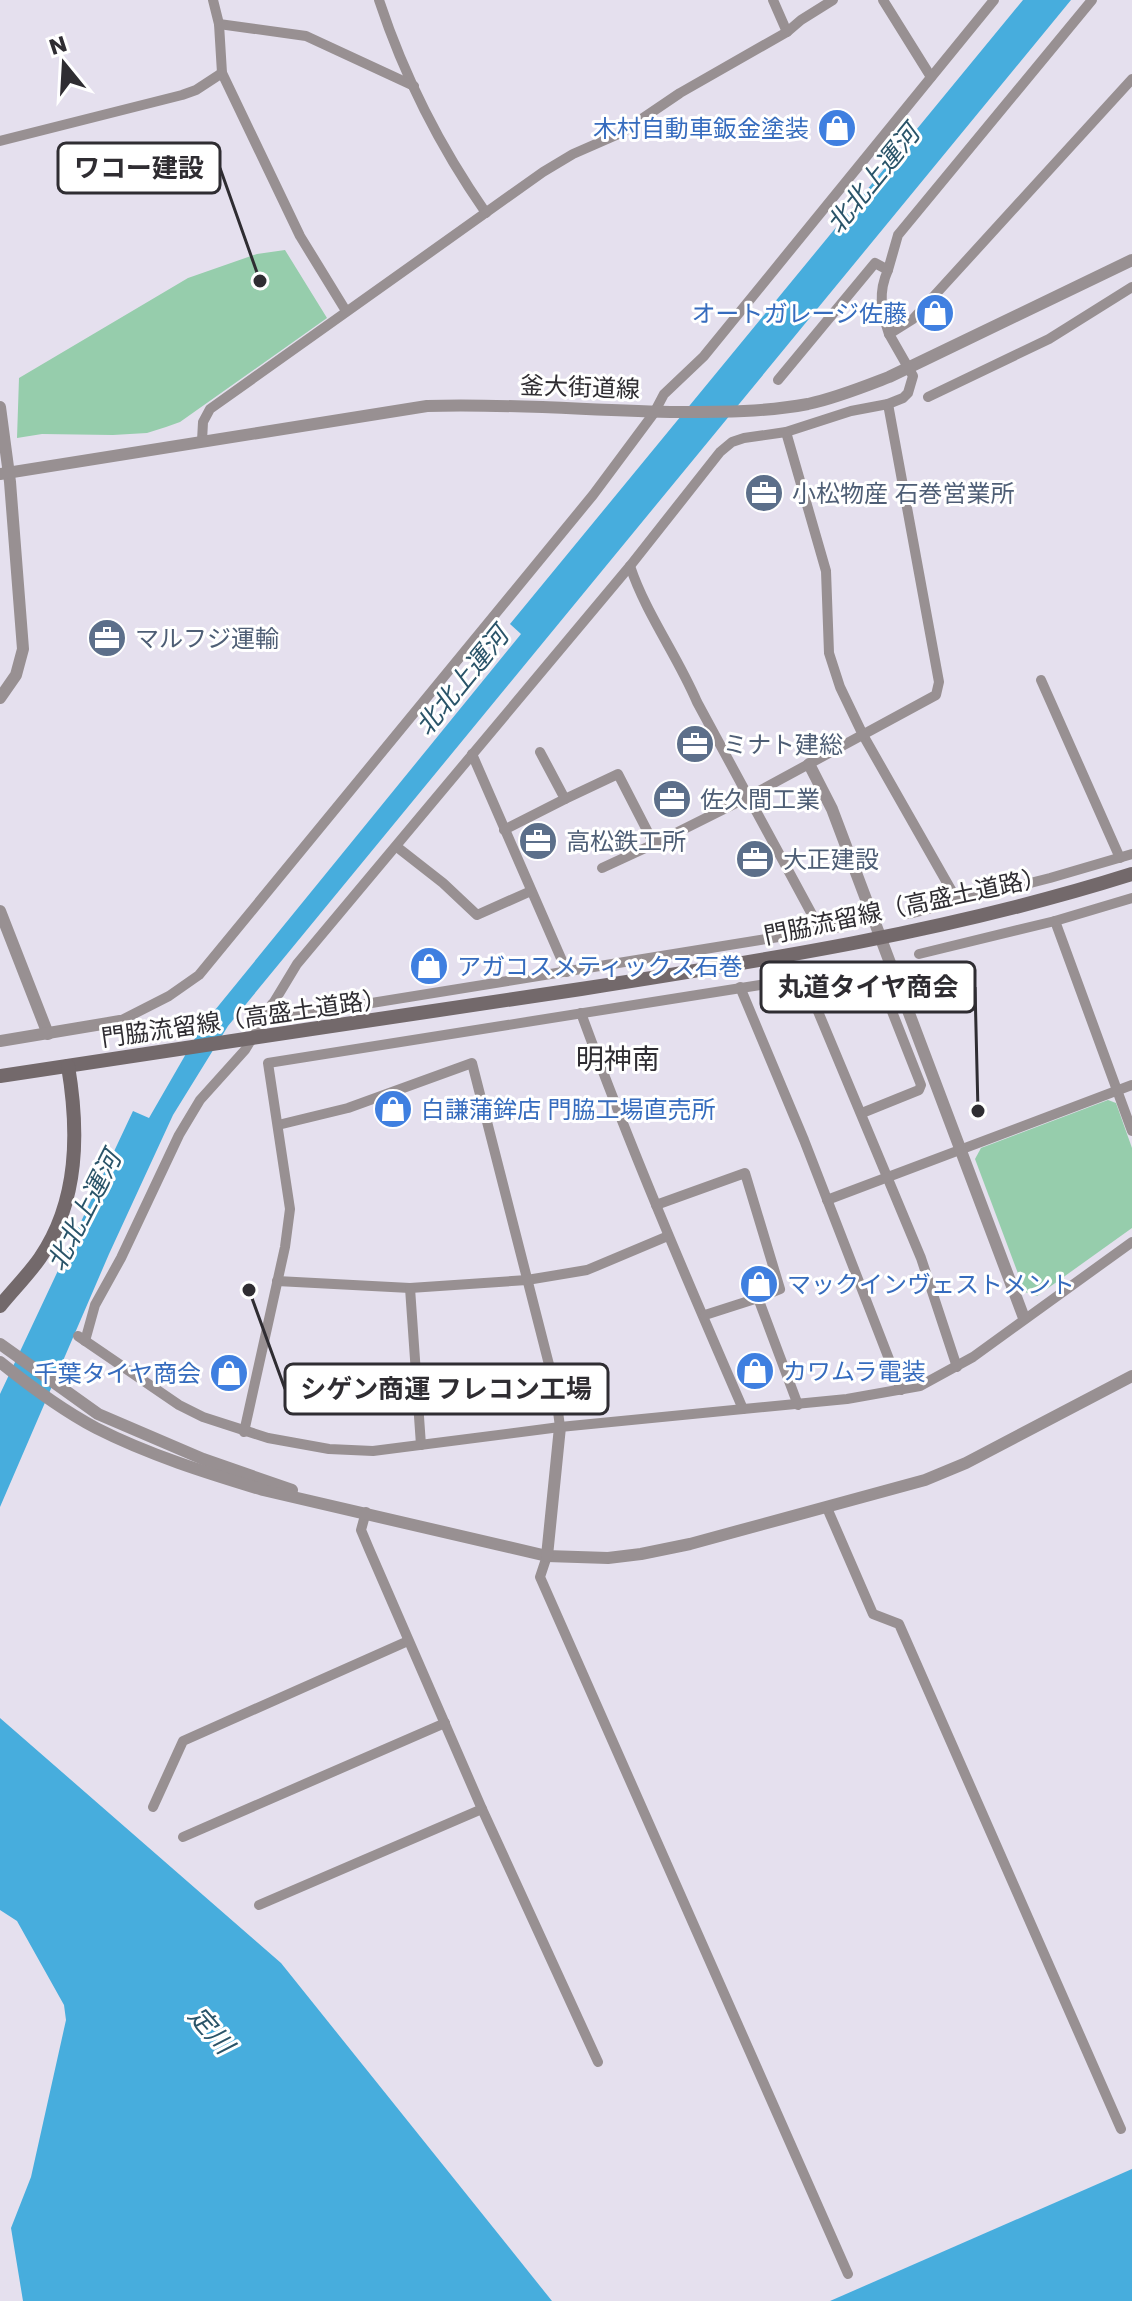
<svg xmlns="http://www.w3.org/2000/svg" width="1132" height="2301" font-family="Poppins,'Noto Sans JP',sans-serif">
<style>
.green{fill:#96cdac}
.water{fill:#47addd}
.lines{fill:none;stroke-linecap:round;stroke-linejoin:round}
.minor{stroke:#989092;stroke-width:10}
.tertiary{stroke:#989092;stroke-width:12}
.secondary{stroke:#73696b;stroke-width:14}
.labels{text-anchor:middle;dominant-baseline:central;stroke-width:6;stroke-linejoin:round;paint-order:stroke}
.shop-label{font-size:24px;fill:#366cbe;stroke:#fff;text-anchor:start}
.street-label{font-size:24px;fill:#2f2d32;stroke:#fff}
.service-label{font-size:24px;fill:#4e5e75;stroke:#fff;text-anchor:start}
.water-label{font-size:26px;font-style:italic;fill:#2a5469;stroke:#fff}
.quarter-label{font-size:28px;fill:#2f2d32;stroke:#fff}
.leader{fill:none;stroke:#2f2d32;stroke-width:3}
.callout-dot{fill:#2f2d32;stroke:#fff;stroke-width:3}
.callout{fill:#fff;stroke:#2f2d32;stroke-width:3}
.callout-label{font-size:26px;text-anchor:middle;font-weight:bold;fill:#2f2d32}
</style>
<rect width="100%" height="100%" fill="#e5e0ee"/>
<g class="green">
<path d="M285,250L327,318L180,422L166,427L147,433L113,435L42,434L17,438L19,378L188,278L257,254Z"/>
<path d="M1108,1100L1116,1103L1132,1148V1228L1037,1296L1025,1292L975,1159L981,1148Z"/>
</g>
<g class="water">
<path d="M1023,0H1071L228,1026L173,1115L109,1254L0,1507V1394L133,1111L149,1118L202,1026L521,634L510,624Z"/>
<path d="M0,1718L281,1963L552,2301H23L11,2228L31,2177L66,2020L64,2005L17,1921L0,1910Z"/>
<path d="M1132,2169V2301H830Z"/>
</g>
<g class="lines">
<g class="minor">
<path d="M213,0L219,24L222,73L300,236L346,311"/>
<path d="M379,0C404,76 440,147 486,213"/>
<path d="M773,0L787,32"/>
<path d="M883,0L931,77"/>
<path d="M219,24L306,36L414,86"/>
<path d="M0,141L182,95L196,90L222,73"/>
<path d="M888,270C878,292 881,311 889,334"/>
<path d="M778,380L875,263L888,270L898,235L1092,0"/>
<path d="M928,397L1049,339L1132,287"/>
<path d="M786,432L826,571L829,653L840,687L863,735L958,902"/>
<path d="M202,441L203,422L210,409L543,172L573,154L621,133L680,93L787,32L801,20L833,0"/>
<path d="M630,566C646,614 677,655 697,702L821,931"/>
<path d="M1041,680L1120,858"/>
<path d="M472,754L567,972"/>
<path d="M565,799L618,774L654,844L602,868"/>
<path d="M504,830L565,799L540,752"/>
<path d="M654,844L748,797L936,695L939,682L888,404"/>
<path d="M397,847L443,883L477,915L531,891"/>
<path d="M909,914L1050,878L1132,854"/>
<path d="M1055,921L1132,1131"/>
<path d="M919,954L1055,921L1132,898"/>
<path d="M804,978L921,1258L957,1367"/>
<path d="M740,987L804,1140L901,1390"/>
<path d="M272,1004L287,1013L322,1011L847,926"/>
<path d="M581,1013C630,1147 686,1278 743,1409"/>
<path d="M120,1021L169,996L199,975L593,495L654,413L664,394L704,356L994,0"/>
<path d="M278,1125L348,1108L472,1063L555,1388L560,1427"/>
<path d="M827,1200L1132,1085"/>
<path d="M656,1205L745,1173L780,1289L758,1298L798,1405"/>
<path d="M277,1281L410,1288L527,1280L587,1270L668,1236"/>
<path d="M410,1288L421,1445"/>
<path d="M705,1315L758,1298"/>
<path d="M78,1336L179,1405L203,1417L268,1438L329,1449L373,1451L560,1427L847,1399L920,1386L973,1357L1132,1242"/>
<path d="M85,1341L95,1305L121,1258L179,1135L200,1100L245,1050L297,964L630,566L720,452L732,442L744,438L786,432L851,411L888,404L903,398L908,393L913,376L889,334L913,319L1132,79"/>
<path d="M244,1432L285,1247L290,1209L268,1063L804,978L856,967L878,976L921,1085L919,1090L862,1113"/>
<path d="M827,1508L873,1614L899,1624L1121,2129"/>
<path d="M366,1512L361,1530L369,1549L482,1809L598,2062"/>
<path d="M547,1556L540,1577L848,2274"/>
<path d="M153,1807L183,1741L408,1641"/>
<path d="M183,1837L445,1723"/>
<path d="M259,1905L482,1809"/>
</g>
<g class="tertiary">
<path d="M0,407L10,482L23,649L16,675L0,698"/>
<path d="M0,474L427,406C511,403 595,411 679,412C723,412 765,412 808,404C836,398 863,387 889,377L1132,260"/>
<path d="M809,764L832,809L1024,1318"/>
<path d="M0,911L48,1034"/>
<path d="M0,1041L120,1021"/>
<path d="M0,1344L98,1414L203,1459L292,1490"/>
<path d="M0,1362C31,1387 62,1410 96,1428C149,1455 207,1473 263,1490L547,1556L608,1558L641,1554L690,1544L925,1480L966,1463L1132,1376"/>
<path d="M547,1556L560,1427"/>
</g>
<g class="secondary">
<path d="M0,1076C194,1046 387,1018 581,989C767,960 952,931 1132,874"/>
<path d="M0,1306C13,1290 28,1275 40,1258C79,1201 79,1131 68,1066"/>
</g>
</g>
<defs>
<g id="shop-disc" transform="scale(2)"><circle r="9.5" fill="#3f7fe0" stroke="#fff"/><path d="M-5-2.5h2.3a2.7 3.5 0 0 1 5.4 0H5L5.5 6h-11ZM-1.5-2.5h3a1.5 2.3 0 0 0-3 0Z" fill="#fff"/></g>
<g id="office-disc" transform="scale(2)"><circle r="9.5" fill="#5c6f8a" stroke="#fff"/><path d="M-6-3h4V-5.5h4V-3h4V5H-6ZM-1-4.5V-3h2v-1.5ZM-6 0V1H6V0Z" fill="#fff"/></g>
</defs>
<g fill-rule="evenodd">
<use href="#shop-disc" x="837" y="128"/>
<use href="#shop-disc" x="935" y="313"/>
<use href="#office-disc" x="764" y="493"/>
<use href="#office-disc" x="107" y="638"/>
<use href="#office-disc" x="695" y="744"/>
<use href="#office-disc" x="672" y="799"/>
<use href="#office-disc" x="538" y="841"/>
<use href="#office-disc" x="755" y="859"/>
<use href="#shop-disc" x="429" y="966"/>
<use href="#shop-disc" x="393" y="1109"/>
<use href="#shop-disc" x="759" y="1284"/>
<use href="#shop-disc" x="755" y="1371"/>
<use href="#shop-disc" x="229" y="1373"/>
</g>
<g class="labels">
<g class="shop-label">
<text x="809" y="128" text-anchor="end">木村自動車鈑金塗装</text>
<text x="907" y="313" text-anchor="end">オートガレージ佐藤</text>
<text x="457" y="966">アガコスメティックス石巻</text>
<text x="421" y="1109">白謙蒲鉾店 門脇工場直売所</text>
<text x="787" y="1284">マックインヴェストメント</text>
<text x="783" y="1371">カワムラ電装</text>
<text x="201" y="1373" text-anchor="end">千葉タイヤ商会</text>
</g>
<g class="street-label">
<text transform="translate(580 387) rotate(2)">釜大街道線</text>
<text transform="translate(905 906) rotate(-12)">門脇流留線（高盛土道路）</text>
<text transform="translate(244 1018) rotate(-8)">門脇流留線（高盛土道路）</text>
</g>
<g class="service-label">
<text x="792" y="493">小松物産 石巻営業所</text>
<text x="135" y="638">マルフジ運輸</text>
<text x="723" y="744">ミナト建総</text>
<text x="700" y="799">佐久間工業</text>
<text x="566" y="841">高松鉄工所</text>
<text x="783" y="859">大正建設</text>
</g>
<g class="water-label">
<text transform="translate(873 179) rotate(-51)">北北上運河</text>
<text transform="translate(462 681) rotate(-51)">北北上運河</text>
<text transform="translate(84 1211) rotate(-63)">北北上運河</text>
<text transform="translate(211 2030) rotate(49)">定川</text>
</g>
<g class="quarter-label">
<text x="618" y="1059">明神南</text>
</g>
</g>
<path class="leader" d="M260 281L220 168M978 1111L975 987M249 1290L285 1389"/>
<g class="callout-dot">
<circle cx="260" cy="281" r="8"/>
<circle cx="978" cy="1111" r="8"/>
<circle cx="249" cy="1290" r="8"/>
</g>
<g class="callout">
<rect x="58" y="143" width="162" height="50" rx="8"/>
<rect x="761" y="962" width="214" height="50" rx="8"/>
<rect x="285" y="1364" width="323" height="50" rx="8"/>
</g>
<g class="callout-label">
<text x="139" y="177">ワコー建設</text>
<text x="868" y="996">丸道タイヤ商会</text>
<text x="446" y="1398">シゲン商運 フレコン工場</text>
</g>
<g transform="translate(64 64) rotate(342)" stroke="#ffffff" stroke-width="6" paint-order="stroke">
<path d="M0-6L14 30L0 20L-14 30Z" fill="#2f2d32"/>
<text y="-12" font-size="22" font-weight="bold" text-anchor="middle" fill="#2f2d32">N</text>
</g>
</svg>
